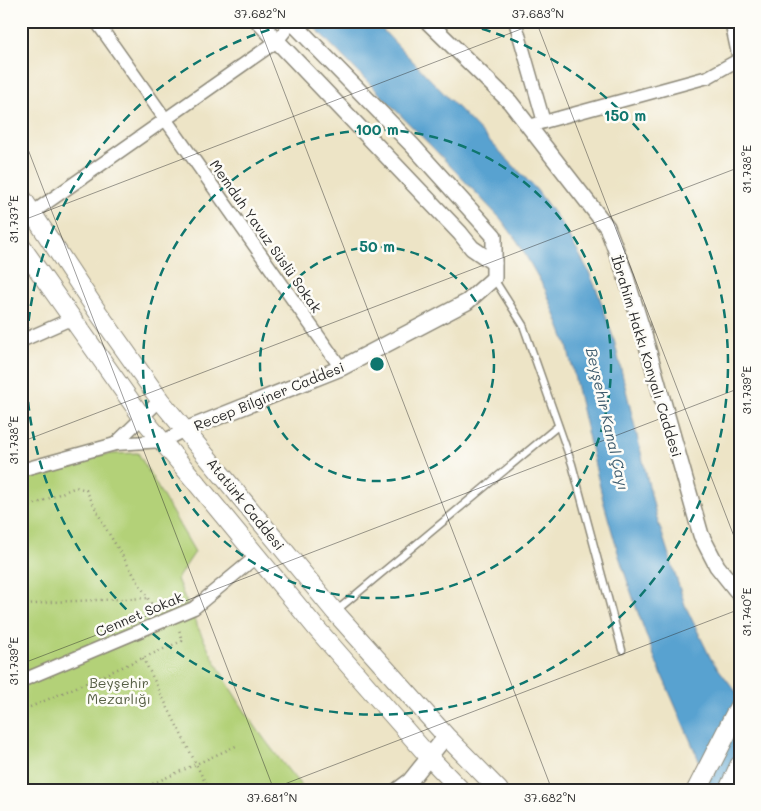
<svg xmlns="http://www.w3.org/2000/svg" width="761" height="811" font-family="Mali,sans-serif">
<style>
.green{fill:#b3d178;stroke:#6f7e52}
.water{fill:#59a2d0;stroke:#42667e}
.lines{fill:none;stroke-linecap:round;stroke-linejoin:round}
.service-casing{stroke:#8c8878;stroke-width:9}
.minor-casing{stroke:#8c8878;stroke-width:15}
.tertiary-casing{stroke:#8c8878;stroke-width:18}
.secondary-casing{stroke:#8c8878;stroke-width:20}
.trunk-casing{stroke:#8c8878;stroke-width:22}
.path{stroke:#8c8878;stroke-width:2.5;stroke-dasharray:1 4;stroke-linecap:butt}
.service{stroke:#fff;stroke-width:6}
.minor{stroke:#fff;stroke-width:12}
.tertiary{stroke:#fff;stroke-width:15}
.secondary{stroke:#fff;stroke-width:18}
.trunk{stroke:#fff;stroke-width:20}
.ticks{fill:none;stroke:#2b2b2b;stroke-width:1;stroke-opacity:0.45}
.ring{fill:none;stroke:#0f766e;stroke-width:2.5;stroke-dasharray:9 6}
.labels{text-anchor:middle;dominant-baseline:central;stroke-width:5;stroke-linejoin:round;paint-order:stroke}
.street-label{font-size:14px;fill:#2b2b2b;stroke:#fdfcf7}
.park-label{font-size:14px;fill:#545d42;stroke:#fdfcf7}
.water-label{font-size:15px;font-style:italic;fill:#3d5b6d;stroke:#fdfcf7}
.centre{fill:#0f766e;stroke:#fdfcf7;stroke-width:2.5}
.ring-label{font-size:15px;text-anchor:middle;font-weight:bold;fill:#0f766e;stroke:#fdfcf7;stroke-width:5;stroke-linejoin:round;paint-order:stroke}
.neatline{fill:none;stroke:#2b2b2b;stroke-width:2}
.ticks-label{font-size:12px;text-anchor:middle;fill:#2b2b2b}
</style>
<rect width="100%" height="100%" fill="#fdfcf7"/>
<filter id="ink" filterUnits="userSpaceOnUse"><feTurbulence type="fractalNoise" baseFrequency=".02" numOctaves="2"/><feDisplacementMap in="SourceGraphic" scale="10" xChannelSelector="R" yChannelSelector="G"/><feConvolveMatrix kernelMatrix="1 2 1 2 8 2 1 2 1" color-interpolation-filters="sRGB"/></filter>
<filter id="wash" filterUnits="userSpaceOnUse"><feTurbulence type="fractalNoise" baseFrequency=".0096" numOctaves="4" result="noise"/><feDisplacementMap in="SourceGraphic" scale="20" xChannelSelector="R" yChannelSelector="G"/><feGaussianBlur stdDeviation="1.12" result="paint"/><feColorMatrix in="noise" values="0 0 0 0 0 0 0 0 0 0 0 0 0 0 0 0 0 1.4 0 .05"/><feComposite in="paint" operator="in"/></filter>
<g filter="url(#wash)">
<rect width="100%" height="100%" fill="#ede4c6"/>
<path class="green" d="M138,453L195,552L177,579C209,660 248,724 305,790H21V474L81,458L110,454Z"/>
<path class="water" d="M308,21H374L536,189L563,226L588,270L598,293L614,340L656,515L685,605L711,659L740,697V790H712L657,664L637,610L619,556L603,500L567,345L546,291L518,242L501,219L435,150Z"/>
</g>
<g filter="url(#ink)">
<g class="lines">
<g class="service-casing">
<g id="service">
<path d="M494,279L523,325L572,464L622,650"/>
<path d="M336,611L558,426"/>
</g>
</g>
<g class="minor-casing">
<g id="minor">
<path d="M96,21L341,368"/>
<path d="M515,21L544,122"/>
<path d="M731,21L739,59"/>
<path d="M529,126L708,77L740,59"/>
<path d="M32,213L277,41L292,22"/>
<path d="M21,341L73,318"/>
<path d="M115,444L160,400"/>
<path d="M21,470L115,444L163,441L185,430"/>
<path d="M21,681L194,608L257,556"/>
</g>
</g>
<g class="tertiary-casing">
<g id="tertiary">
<path d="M258,21L460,233L472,248L494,263V236L413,146L291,21"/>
<path d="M427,21L510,102L607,227L624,271L644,335L701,535L717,566L740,595"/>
<path d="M185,430L341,368L467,302L494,278V263"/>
<path d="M398,790L410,781L446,736"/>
</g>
</g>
<g class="secondary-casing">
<g id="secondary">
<path d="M21,196L97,311L160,400L335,612L446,736L499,790"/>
<path d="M21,246L142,417L317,629L430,758L461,790"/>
</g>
</g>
<g class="trunk-casing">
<g id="trunk">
<path d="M697,790L740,706"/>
<path d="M729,790L740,766"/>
</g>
</g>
<g class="path">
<path d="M21,510L76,487L86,490L105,527L155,610"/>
<path d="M21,606L50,602L149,598"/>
<path d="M143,658L209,790"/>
<path d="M21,711L182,641L179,629"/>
<path d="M139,790L236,746"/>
</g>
<use href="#service" class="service"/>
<use href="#minor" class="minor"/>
<use href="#tertiary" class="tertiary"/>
<use href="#secondary" class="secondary"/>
<use href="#trunk" class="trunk"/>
</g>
</g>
<path class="ticks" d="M257,21L552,790M536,21L740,552M21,131L274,790M21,221L542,21M21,442L740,167M21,664L740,388M269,790L740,609"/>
<g class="ring">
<circle cx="377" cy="364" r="117"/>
<circle cx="377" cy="364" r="234"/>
<path d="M453 21A351 351 0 1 1 301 21"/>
</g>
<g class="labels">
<g class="street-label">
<text transform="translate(266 236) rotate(55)">Memduh Yavuz Süslü Sokak</text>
<text transform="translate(647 356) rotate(73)">İbrahim Hakkı Konyalı Caddesi</text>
<text transform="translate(269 396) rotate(-22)">Recep Bilginer Caddesi</text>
<text transform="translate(246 504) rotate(51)">Atatürk Caddesi</text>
<text transform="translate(139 614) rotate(-23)">Cennet Sokak</text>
</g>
<g class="park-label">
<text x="119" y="682">Beyşehir<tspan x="119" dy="16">Mezarlığı</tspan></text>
</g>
<g class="water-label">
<text transform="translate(608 419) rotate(77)">Beyşehir Kanal Çayı</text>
</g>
</g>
<circle cx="377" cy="364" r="8" class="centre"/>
<g class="ring-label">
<text x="625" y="121">150 m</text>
<text x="377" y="135">100 m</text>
<text x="377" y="252">50 m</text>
</g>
<rect width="761" height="811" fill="none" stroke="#fdfcf7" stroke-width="55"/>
<rect x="28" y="28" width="706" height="756" class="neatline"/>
<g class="ticks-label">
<text x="260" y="18">37.682°N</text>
<text x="538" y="18">37.683°N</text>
<text transform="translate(747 169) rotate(-90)" y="4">31.738°E</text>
<text transform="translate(14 219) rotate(-90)" y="4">31.737°E</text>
<text transform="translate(747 390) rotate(-90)" y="4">31.739°E</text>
<text transform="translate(14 440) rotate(-90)" y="4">31.738°E</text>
<text transform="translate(747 612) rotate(-90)" y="4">31.740°E</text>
<text transform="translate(14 661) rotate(-90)" y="4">31.739°E</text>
<text x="272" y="802">37.681°N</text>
<text x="550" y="802">37.682°N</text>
</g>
</svg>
